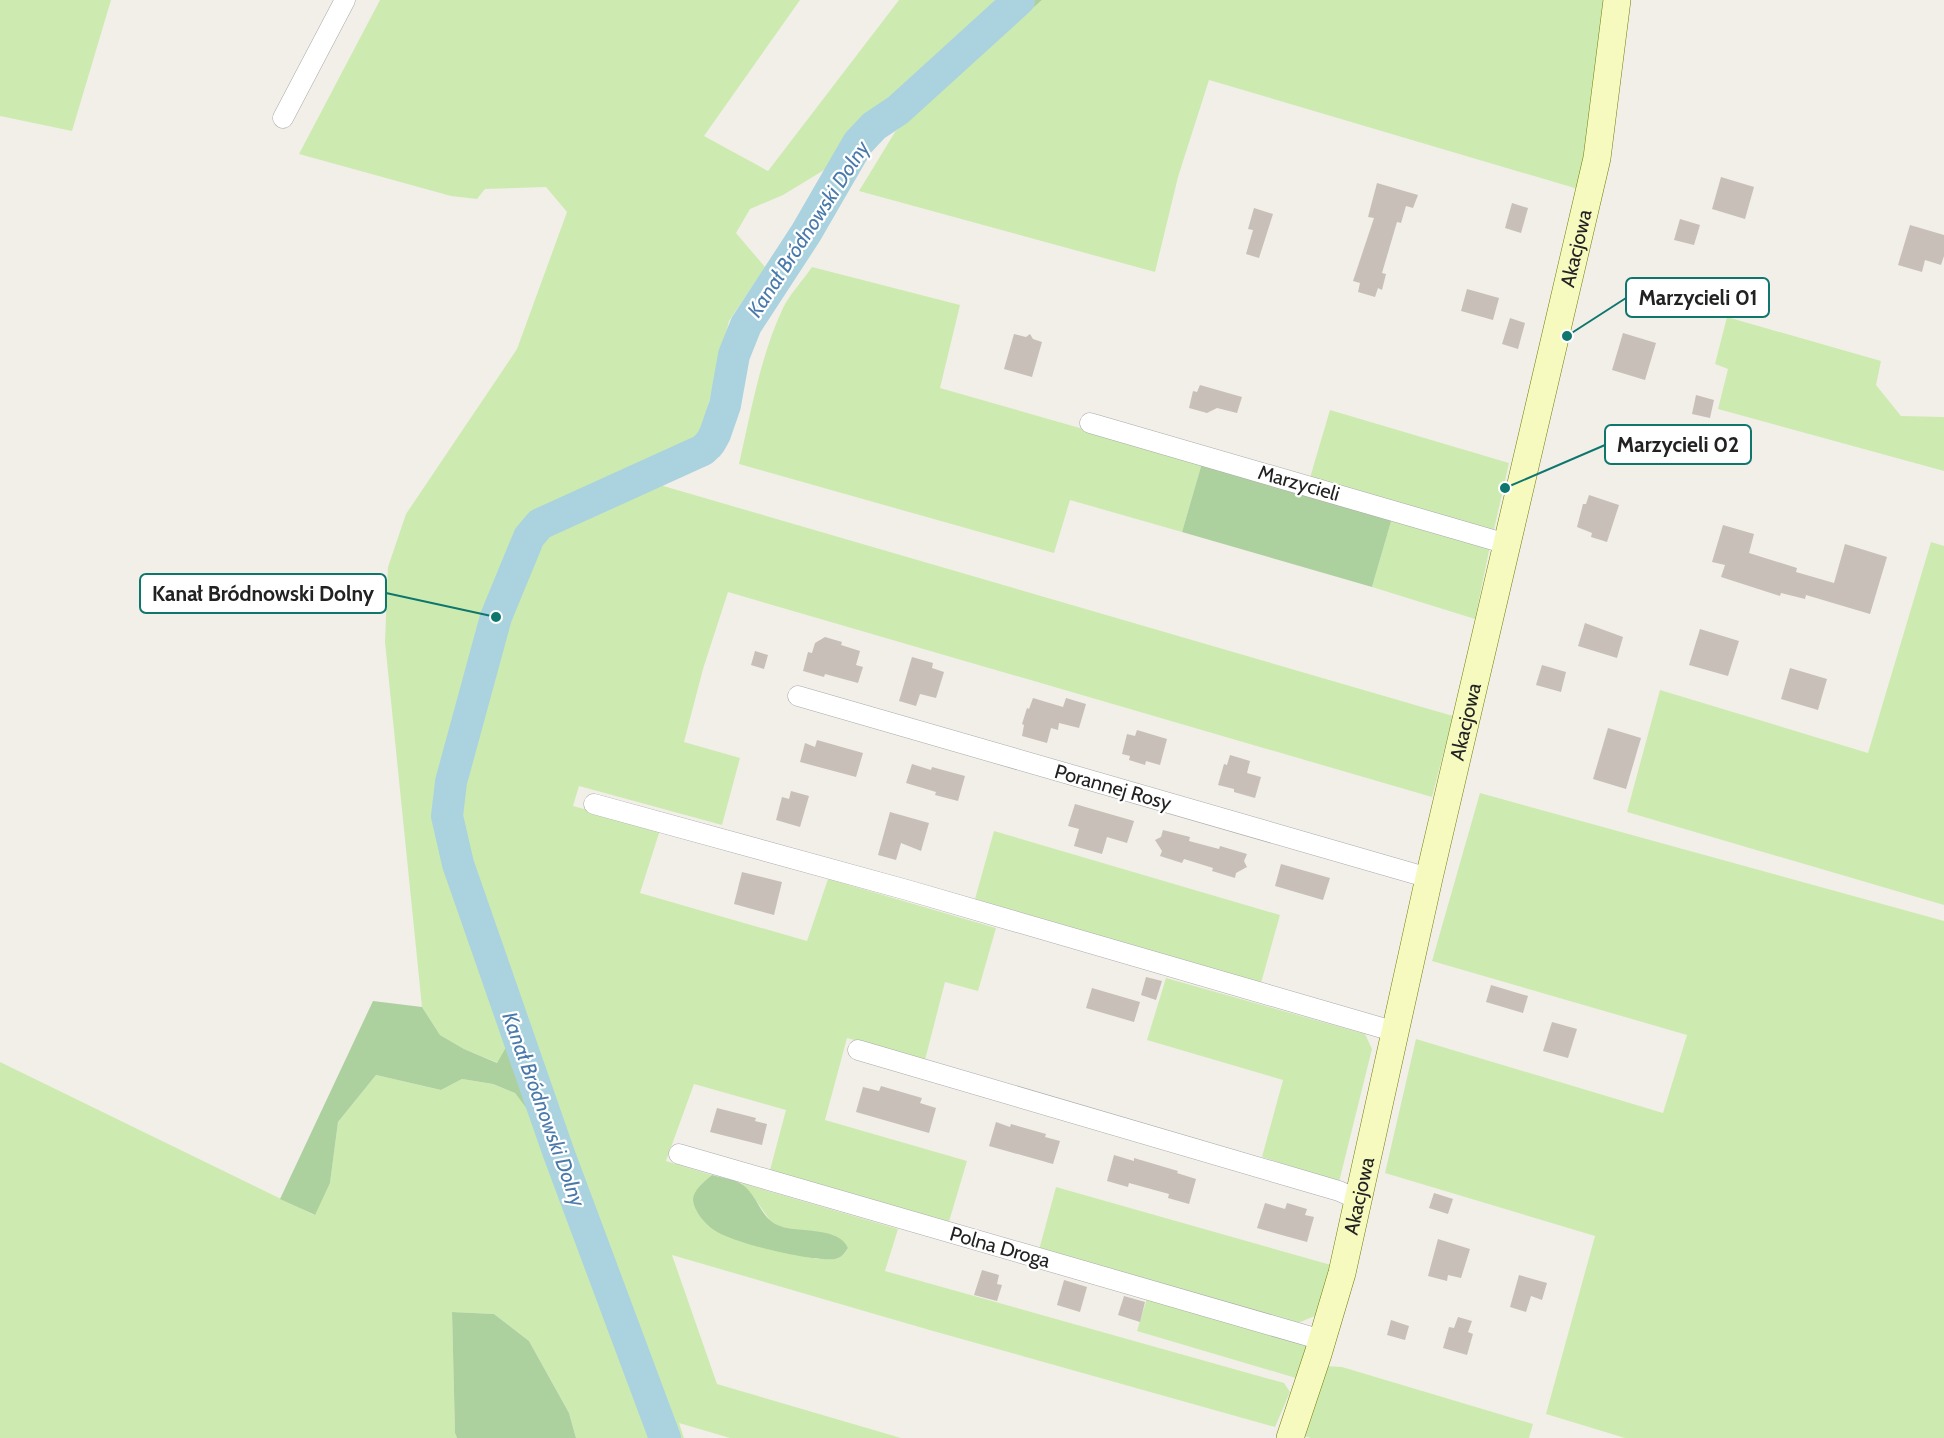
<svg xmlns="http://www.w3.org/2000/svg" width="1944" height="1438" font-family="Cabin,sans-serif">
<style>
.grass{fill:#cdebb0}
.forest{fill:#add19e}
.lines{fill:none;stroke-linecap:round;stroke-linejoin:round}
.river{stroke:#aad3df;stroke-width:32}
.building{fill:#c7bfb8}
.street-casing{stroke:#a9a9a9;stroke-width:21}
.secondary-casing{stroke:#707d05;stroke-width:28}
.street{stroke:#fff;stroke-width:20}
.secondary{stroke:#f7fabf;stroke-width:27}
.labels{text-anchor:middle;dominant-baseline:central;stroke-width:4.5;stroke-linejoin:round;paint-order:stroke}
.street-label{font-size:20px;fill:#222;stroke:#fff}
.water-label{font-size:21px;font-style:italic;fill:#4a7aab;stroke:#fff}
.leader{fill:none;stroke:#0f766e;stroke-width:2}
.callout-dot{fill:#0f766e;stroke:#fff;stroke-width:2}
.callout{fill:#fff;stroke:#0f766e;stroke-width:2}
.callout-label{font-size:21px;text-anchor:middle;font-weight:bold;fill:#222}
</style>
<rect width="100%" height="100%" fill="#f2efe9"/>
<g class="grass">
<path d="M0,0H111L72,131L0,116Z"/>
<path d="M380,0H800L704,136L768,171L899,0H1003L900,90L834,164L783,195L750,209L736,233L765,267L729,321L700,438L721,456L660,485L1453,716L1432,797L728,592L703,669L684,742L740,758L722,825L579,786L573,806L660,830L640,893L807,941L828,879L996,928L978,991L945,982L925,1060L847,1038L825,1120L967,1161L948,1225L769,1174L786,1110L694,1084L666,1161L712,1175L695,1194L753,1245L817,1259H837L845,1253L848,1248L834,1235L781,1227L772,1223L749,1191L741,1183L898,1229L885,1271L1284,1383L1290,1392L1275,1427L933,1331L672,1255L717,1384L901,1438H730L679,1423L684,1438H576L569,1413L529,1341L494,1314L452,1312L455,1433L457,1438H0V1062L314,1215L330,1183L338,1122L376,1075L441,1090L462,1079L493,1084L515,1093L529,1111L509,1045L498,1063L464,1049L440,1035L422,1007L385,642L388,567L406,514L517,349L567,212L546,187L485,189L477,199L451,196L299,154Z"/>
<path d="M1042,0H1605L1594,93L1578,189L1209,80L1178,177L1155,272L859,191L895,132Z"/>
<path d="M812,267L960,305L940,388L1202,463L1182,532L1070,500L1054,553L739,464C751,412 760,357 783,308C790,294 803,280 812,267Z"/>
<path d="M1727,317L1881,361L1876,385L1901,416L1944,417V471L1718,409L1728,369L1715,364Z"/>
<path d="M1330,410L1509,463L1493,534L1309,481Z"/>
<path d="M1392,518L1490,546L1475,619L1372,587Z"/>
<path d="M1931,542L1944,546V905L1627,812L1660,690L1868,753Z"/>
<path d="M1480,793L1944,921V1438H1625L1546,1414L1595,1236L1385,1173L1416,1039L1663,1113L1687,1035L1432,961Z"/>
<path d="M994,831L1280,915L1261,983L975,899Z"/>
<path d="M1166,978L1365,1034L1372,1049L1339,1182L1262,1157L1283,1080L1147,1040Z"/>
<path d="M1056,1187L1331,1265L1317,1315L1298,1323L1039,1250Z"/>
<path d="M1147,1298L1307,1344L1296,1378L1137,1331Z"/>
<path d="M1325,1366L1342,1367L1533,1424L1529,1438H1311L1303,1436Z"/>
</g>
<g class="forest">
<path d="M1003,0H1042L925,104L900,90Z"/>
<path d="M1202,463L1392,518L1372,587L1182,532Z"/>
<path d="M373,1001L422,1007L440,1035L464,1049L497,1063L508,1044L530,1113L515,1093L493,1084L462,1079L441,1090L376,1075L338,1122L330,1183L315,1215L280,1199Z"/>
<path d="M712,1175C722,1178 735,1179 743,1185C758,1196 761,1220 780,1226C798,1233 839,1226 848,1248C845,1253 841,1258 835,1259C812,1262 732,1243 714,1230C705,1224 694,1211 693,1200C693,1190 705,1181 712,1175Z"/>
<path d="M452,1312L494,1314L529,1341L569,1413L576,1438H457L455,1433Z"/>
</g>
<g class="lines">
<path class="river" d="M665,1438L559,1154L458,864L447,816L451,782L496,617L529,537L540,524L703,450L710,443L715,434L725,405L734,355L746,325L806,233L858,143L874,126L898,110L1019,0"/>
</g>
<g class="building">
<path d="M1721,177L1754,187L1745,219L1712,209Z"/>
<path d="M1377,183L1418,195L1413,208L1406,206L1401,223L1397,222L1382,273L1386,274L1382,290L1378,288L1375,297L1358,292L1360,283L1353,281L1374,218L1368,217Z"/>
<path d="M1512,203L1528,208L1521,233L1505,228Z"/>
<path d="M1254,208L1273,214L1259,258L1246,254L1253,230L1248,229Z"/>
<path d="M1680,219L1700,225L1694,245L1674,240Z"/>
<path d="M1910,225L1944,235V256L1941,265L1925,260L1922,272L1898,265Z"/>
<path d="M1467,289L1499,298L1493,320L1461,311Z"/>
<path d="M1510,318L1525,323L1518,349L1502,344Z"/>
<path d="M1623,333L1656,343L1645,380L1612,370Z"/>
<path d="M1014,334L1026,337L1030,334L1033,339L1042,342L1032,377L1004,369Z"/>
<path d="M1200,385L1242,397L1237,413L1217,408L1207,413L1189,408L1193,391L1197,392Z"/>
<path d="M1696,395L1714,400L1710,418L1692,414Z"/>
<path d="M1589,495L1619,505L1607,542L1591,537L1592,533L1577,527L1583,504H1586Z"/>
<path d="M1723,525L1754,534L1749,553L1797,568L1796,572L1834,583L1845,544L1887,557L1870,614L1806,595L1805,599L1781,593L1780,596L1721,577L1725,565L1712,562Z"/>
<path d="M1585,623L1623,637L1617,658L1578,646Z"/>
<path d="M1700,629L1739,641L1728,676L1689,665Z"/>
<path d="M825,637L842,642L841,645L860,651L856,665L863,667L858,683L825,674L824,677L803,671L808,652L812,653L815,643Z"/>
<path d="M755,651L768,655L764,669L751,665Z"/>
<path d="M912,657L933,663L932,668L944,672L936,698L920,694L916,706L899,701Z"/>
<path d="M1542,665L1566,672L1561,692L1536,685Z"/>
<path d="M1790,668L1827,679L1818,710L1781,699Z"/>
<path d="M1033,698L1063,707L1066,698L1086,704L1079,728L1059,723L1058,730L1051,728L1047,743L1022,736L1024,725L1022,724L1027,708L1029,709Z"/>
<path d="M1608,728L1641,738L1626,789L1593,779Z"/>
<path d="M1137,730L1167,739L1160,765L1146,761L1145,765L1129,760L1130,756L1122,754L1127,734L1135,736Z"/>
<path d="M817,740L863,753L856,777L800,762L805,743L815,747Z"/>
<path d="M1230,755L1250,761L1247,773L1261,777L1255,798L1234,792V789L1218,785L1224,764L1227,765Z"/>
<path d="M912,764L931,770L932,767L965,776L958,801L935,795L936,792L906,783Z"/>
<path d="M791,791L809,796L800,827L776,820L782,797L789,799Z"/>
<path d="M1075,804L1134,821L1127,843L1107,837L1102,854L1074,846L1079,829L1068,826Z"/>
<path d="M890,812L929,823L921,851L901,843L896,860L878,855Z"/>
<path d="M1163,830L1190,837L1189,841L1219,849L1220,846L1247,854L1244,861L1247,867L1236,873L1235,878L1212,871L1213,868L1184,859L1182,863L1160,856L1162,851L1155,840L1161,837Z"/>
<path d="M1281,864L1330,878L1323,900L1275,886Z"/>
<path d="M742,872L782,882L774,915L734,904Z"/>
<path d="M1146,977L1162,981L1156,1000L1141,995Z"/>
<path d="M1491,985L1528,996L1523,1013L1486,1002Z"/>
<path d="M1092,988L1140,1002L1134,1022L1086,1008Z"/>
<path d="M1552,1022L1577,1029L1568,1058L1543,1051Z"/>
<path d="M881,1086L922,1098L920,1103L936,1108L929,1133L856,1112L863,1087L879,1091Z"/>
<path d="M717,1108L756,1118L755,1121L767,1124L762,1145L710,1132Z"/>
<path d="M996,1122L1010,1127L1011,1124L1046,1134L1045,1137L1060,1141L1053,1164L989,1146Z"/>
<path d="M1114,1155L1134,1161V1158L1178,1171L1177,1173L1196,1179L1189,1204L1168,1198L1169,1194L1129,1183L1128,1187L1107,1181Z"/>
<path d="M1434,1193L1453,1199L1448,1214L1429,1208Z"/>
<path d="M1265,1203L1285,1209L1287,1203L1307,1209L1305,1215L1314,1217L1307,1242L1257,1228Z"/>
<path d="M1438,1239L1470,1249L1461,1278L1448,1275L1447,1281L1428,1276Z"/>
<path d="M982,1270L999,1275L997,1284L1002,1285L997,1301L974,1295Z"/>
<path d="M1519,1275L1547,1283L1542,1300L1531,1296L1526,1312L1510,1307Z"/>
<path d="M1064,1280L1087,1287L1080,1312L1057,1305Z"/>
<path d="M1124,1296L1145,1302L1140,1322L1118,1315Z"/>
<path d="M1458,1317L1472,1321L1468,1332L1473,1334L1467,1355L1443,1348L1449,1327L1454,1328Z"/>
<path d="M1391,1320L1409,1326L1405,1340L1387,1335Z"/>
</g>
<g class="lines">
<g class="street-casing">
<g id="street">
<path d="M283,118L345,0"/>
<path d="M1090,423L1507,544"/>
<path d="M798,696L1429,878"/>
<path d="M594,804L907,890L1396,1032"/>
<path d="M858,1050L1339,1191L1359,1200"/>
<path d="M679,1154L1322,1340"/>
</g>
</g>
<g class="secondary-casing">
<g id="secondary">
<path id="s1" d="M1290,1438L1318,1354L1342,1273L1429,878L1597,158L1617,0"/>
</g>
</g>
<use href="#street" class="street"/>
<use href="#secondary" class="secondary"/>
</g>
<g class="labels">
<g class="street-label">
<text stroke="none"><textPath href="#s1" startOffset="1224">Akacjowa</textPath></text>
<text transform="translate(1299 483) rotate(16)">Marzycieli</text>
<text stroke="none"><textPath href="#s1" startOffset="738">Akacjowa</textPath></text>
<text transform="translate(1113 787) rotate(16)">Porannej Rosy</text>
<text stroke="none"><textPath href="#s1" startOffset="252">Akacjowa</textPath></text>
<text transform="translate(1000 1247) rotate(16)">Polna Droga</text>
</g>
<g class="water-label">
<text transform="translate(808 229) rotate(-57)">Kanał Bródnowski Dolny</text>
<text transform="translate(544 1109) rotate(70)">Kanał Bródnowski Dolny</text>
</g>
</g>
<path class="leader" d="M1567 336L1626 298M1505 488L1605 445M496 617L386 593"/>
<g class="callout-dot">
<circle cx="1567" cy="336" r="6"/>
<circle cx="1505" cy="488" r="6"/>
<circle cx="496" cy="617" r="6"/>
</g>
<g class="callout">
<rect x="1626" y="278" width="143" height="39" rx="6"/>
<rect x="1605" y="425" width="146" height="39" rx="6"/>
<rect x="140" y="574" width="246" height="39" rx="6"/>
</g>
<g class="callout-label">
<text x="1698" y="305">Marzycieli 01</text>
<text x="1678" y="452">Marzycieli 02</text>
<text x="263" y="601">Kanał Bródnowski Dolny</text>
</g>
</svg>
